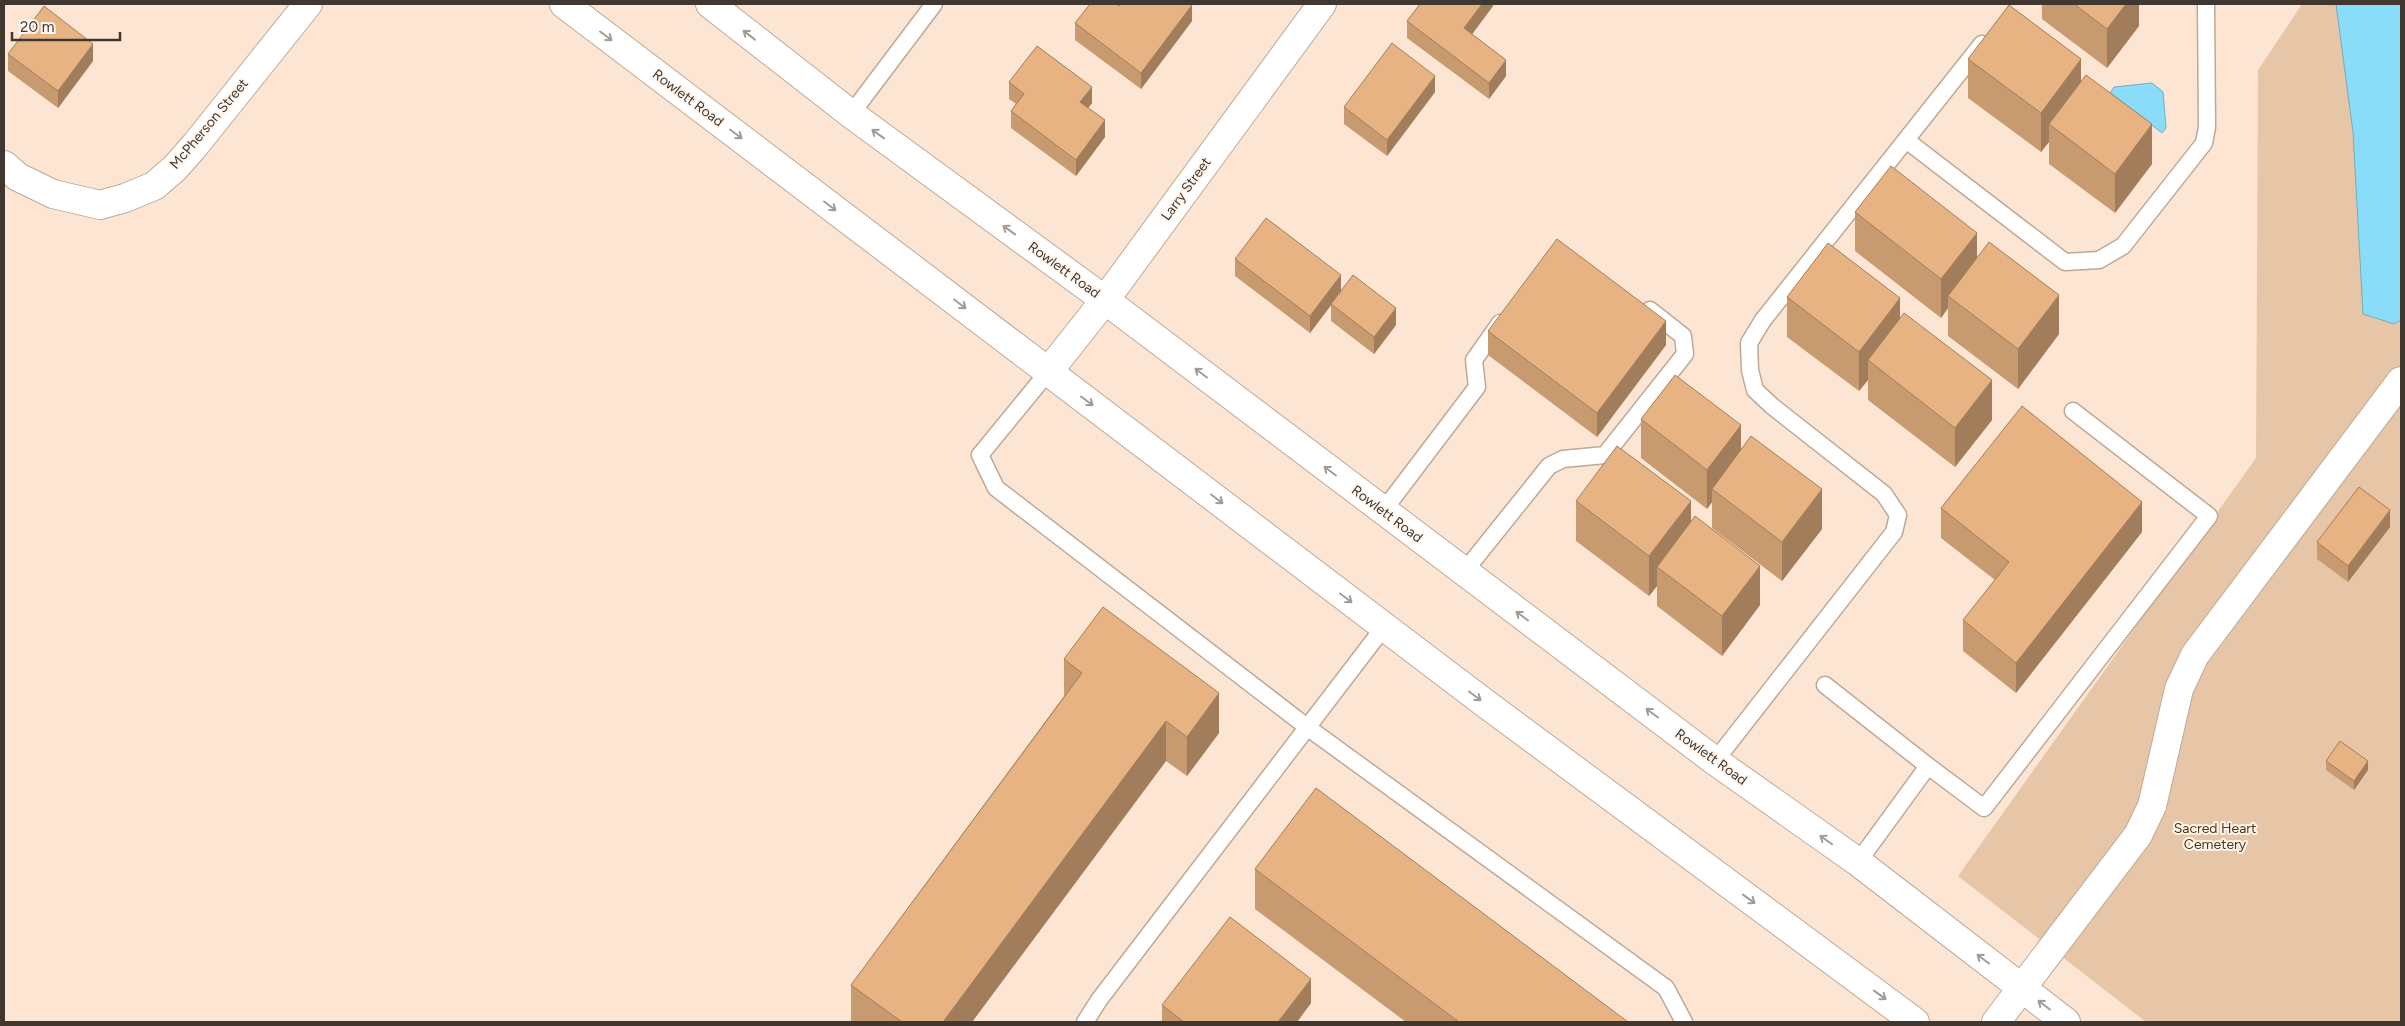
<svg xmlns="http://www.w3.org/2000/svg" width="2405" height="1026" font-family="Figtree,sans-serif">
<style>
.green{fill:#e7c6a8}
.water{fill:#8addf8;stroke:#74acbc}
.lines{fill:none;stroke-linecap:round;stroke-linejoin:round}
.lane-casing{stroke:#bda997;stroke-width:19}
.street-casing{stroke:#bda997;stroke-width:30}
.secondary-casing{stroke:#bda997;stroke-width:30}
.lane{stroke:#fff;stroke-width:16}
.street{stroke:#fff;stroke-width:28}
.secondary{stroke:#fff;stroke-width:28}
.wall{fill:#c79a70}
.shaded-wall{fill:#a27d5b}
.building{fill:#e7b382;stroke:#a27d5b}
.oneway{stroke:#a09c98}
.labels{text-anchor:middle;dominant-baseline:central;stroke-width:4;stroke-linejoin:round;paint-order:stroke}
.street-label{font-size:14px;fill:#403830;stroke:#fff6ef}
.park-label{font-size:14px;fill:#55320c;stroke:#fff6ef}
</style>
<rect width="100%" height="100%" fill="#fce6d3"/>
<path class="green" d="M2302,4H2401V1022H2146L1958,876L2256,458L2258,70Z"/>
<g class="water">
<path d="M2336,4H2401V320L2394,324L2363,314L2353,132Z"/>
<path d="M2152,83L2163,92L2166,128L2162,133L2110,93L2114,87Z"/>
</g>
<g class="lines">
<g class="lane-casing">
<g id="lane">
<path d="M851,114L934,4"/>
<path d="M1906,140L2065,262L2099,260L2123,246L2204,143L2207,127L2206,4"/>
<path d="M1048,372L980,455L996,488L1307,727L1666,988L1684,1022"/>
<path d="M1383,511L1477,387L1474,360L1500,323"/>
<path d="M1464,572L1549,466L1563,459L1605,455L1685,354L1683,336L1650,310"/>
<path d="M1825,685L1928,766"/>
<path d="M1715,761L1894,532L1898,515L1884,494L1772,406L1755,390L1750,370L1749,343L1763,320L1982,44"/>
<path d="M1858,862L1928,766L1984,808L2209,516L2073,411"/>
<path d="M1085,1022L1099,1000L1384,627"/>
</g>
</g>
<g class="street-casing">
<g id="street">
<path d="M4,165L18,177L53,194L100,205L125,198L154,186L175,168L196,144L308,4"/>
<path d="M1048,372L1105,300L1322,4"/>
<path d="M1996,1022L2138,835L2152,806L2179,689L2195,655L2401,381"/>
</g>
</g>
<g class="secondary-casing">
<g id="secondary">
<path d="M564,4L1482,701L1915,1022"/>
<path d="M710,4L851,114L1105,300L1715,761L1858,862L2066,1022"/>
</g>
</g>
<use href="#lane" class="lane"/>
<use href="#street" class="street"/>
<use href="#secondary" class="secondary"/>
</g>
<g class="wall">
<path d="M1493,4V6L1472,34L1506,76L1489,99L1407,38V21Z"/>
<path d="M2042,4H2139V26L2107,68L2042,19Z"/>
<path d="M1119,6L1192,21L1141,89L1075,40V23Z"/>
<path d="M8,54L93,61L58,108L8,71Z"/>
<path d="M1968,59L2081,81L2152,164L2115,213L2049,164V142L2041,152L1968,98Z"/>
<path d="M1009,82L1092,103L1088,108L1105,137L1076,176L1011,128V111L1016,104L1009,99Z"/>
<path d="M1435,92L1387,156L1344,124V107Z"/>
<path d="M1855,212L1977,259L2059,334L2018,389L1948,336V308L1941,318L1855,251Z"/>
<path d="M1235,259L1341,291L1396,325L1374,354L1331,321V305L1310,333L1235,276Z"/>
<path d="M1787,297L1900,318L1992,420L1955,467L1868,400V380L1859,391L1787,337Z"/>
<path d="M1488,331L1666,345L1597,437L1488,355Z"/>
<path d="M1641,419L1741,450L1822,529L1782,581L1712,528V502L1707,509L1641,458Z"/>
<path d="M1576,501L1691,522L1760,605L1722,656L1657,606V586L1649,596L1576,541Z"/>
<path d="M1941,508L2142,532L2016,693L1963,651V620L1995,580L1941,538Z"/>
<path d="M2390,527L2348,582L2317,559V542Z"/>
<path d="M1064,659L1219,733L1187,776L1166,761L972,1022H851V985L1064,696Z"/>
<path d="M2326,761L2368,770L2354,790L2326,770Z"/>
<path d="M1255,869L1628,1022H1406L1255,909Z"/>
<path d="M1311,1003L1297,1022H1162V1005Z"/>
</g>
<g class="shaded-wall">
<path d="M1482,4H1493V6L1464,45V28Z"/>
<path d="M2126,4H2139V26L2107,68V29Z"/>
<path d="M1192,5V21L1141,89V73Z"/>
<path d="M93,44V61L58,108V91Z"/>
<path d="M2081,59V98L2049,124V142L2041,152V113Z"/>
<path d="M1506,60V76L1489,99V83Z"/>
<path d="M1435,76V92L1387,156V140Z"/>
<path d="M1092,87V103L1080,118V102Z"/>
<path d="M1105,120V137L1076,176V160Z"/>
<path d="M2152,124V164L2115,213V174Z"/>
<path d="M1977,233V272L1948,296V308L1941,318V279Z"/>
<path d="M1341,275V292L1310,333V316Z"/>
<path d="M2059,295V334L2018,389V349Z"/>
<path d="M1900,298V337L1868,360V380L1859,391V352Z"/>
<path d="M1396,308V325L1374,354V337Z"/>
<path d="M1666,321V345L1597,437V413Z"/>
<path d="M1992,380V420L1955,467V428Z"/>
<path d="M1741,425V465L1712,489V502L1707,509V470Z"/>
<path d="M1822,489V529L1782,581V542Z"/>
<path d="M1691,501V540L1657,567V586L1649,596V556Z"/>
<path d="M2142,502V532L2016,693V663Z"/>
<path d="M2390,510V527L2348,582V566Z"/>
<path d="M1760,566V605L1722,656V616Z"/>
<path d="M1219,693V733L1187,776V737Z"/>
<path d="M1166,721V761L972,1022H943Z"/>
<path d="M2368,761V770L2354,790V781Z"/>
<path d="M1311,979V1003L1297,1022H1278Z"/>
</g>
<g class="building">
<path d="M1090,4H1117L1119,6L1120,4H1191L1192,5L1141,73L1075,23Z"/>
<path d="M1420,4H1482L1464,28L1506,60L1489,83L1407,21Z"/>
<path d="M2074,4H2126L2107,29Z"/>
<path d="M2009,5L2081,59L2041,113L1968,59Z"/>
<path d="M44,6L93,44L58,91L8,54Z"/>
<path d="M1392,43L1435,76L1387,140L1344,107Z"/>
<path d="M1037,46L1092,87L1080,102L1105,120L1076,160L1011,111L1024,94L1009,82Z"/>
<path d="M2086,75L2152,124L2115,174L2049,124Z"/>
<path d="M1891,166L1977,233L1941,279L1855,212Z"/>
<path d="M1266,218L1341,275L1310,316L1235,259Z"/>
<path d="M1557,239L1666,321L1597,413L1488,331Z"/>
<path d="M1989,242L2059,295L2018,349L1948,296Z"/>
<path d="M1828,243L1900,298L1859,352L1787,297Z"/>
<path d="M1353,275L1396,308L1374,337L1331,304Z"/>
<path d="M1904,313L1992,380L1955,428L1868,360Z"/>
<path d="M1675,375L1741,425L1707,470L1641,419Z"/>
<path d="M2022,406L2142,502L2016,663L1963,620L2009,562L1941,508Z"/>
<path d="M1751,436L1822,489L1782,542L1712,489Z"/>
<path d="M1617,446L1691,501L1649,556L1576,501Z"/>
<path d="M2359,487L2390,510L2348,566L2317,542Z"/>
<path d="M1695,516L1760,566L1722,616L1657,567Z"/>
<path d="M1103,607L1219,693L1187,737L1166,721L943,1022H902L851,985L1082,673L1064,659Z"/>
<path d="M2340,741L2368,761L2354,781L2326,761Z"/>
<path d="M1316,788L1628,1022H1459L1255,869Z"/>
<path d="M1230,917L1311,979L1278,1022H1184L1162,1005Z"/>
</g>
<defs><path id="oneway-shaft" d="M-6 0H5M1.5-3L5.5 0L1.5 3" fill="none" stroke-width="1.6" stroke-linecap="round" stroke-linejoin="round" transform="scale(1.25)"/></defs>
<g class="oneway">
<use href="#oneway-shaft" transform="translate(749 35) rotate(-142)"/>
<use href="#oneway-shaft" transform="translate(606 36) rotate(37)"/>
<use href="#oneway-shaft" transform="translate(736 134) rotate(37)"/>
<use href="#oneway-shaft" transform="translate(878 134) rotate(-144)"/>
<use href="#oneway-shaft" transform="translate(830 206) rotate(37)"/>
<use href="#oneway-shaft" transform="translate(1009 230) rotate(-144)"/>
<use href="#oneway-shaft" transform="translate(960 304) rotate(37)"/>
<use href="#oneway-shaft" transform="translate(1201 373) rotate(-143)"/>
<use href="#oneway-shaft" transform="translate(1087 401) rotate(37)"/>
<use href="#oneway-shaft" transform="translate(1330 471) rotate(-143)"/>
<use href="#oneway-shaft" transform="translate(1217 499) rotate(37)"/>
<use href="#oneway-shaft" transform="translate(1346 598) rotate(37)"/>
<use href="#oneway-shaft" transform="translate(1522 616) rotate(-143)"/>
<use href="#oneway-shaft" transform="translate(1475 696) rotate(37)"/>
<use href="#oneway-shaft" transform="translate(1652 713) rotate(-143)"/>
<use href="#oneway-shaft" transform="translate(1826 840) rotate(-145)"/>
<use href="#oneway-shaft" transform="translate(1749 899) rotate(36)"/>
<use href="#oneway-shaft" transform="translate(1983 959) rotate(-143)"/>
<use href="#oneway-shaft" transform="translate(1880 995) rotate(36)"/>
<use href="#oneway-shaft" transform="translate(2044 1005) rotate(-143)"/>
</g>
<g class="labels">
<g class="street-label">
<text transform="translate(688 98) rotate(37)">Rowlett Road</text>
<text transform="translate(209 124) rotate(-50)">McPherson Street</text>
<text transform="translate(1186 189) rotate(-54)">Larry Street</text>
<text transform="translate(1064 270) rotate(36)">Rowlett Road</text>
<text transform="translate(1387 514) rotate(37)">Rowlett Road</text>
<text transform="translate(1711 757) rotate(36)">Rowlett Road</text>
</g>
<g class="park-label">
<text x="2215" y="828">Sacred Heart<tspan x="2215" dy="16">Cemetery</tspan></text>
</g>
</g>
<rect width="2405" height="1026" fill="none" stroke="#403830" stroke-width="10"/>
<path d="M12 32v8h108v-8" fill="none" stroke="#403830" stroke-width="2.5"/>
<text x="20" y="32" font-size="15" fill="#403830" stroke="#fff6ef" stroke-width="4" paint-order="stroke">20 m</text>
</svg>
